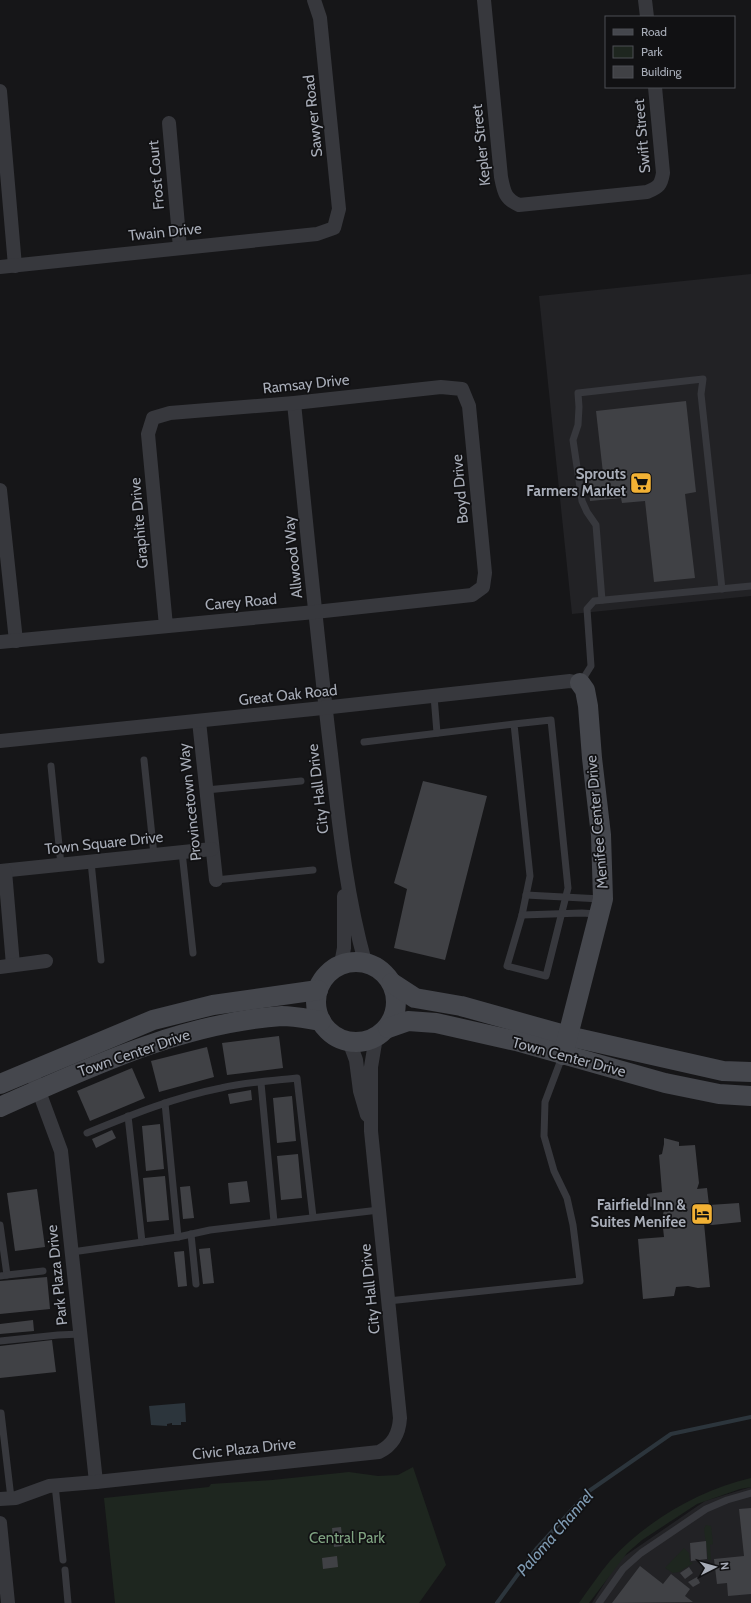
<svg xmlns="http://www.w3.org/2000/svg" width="751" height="1603" font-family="Cabin,sans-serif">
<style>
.built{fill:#222225}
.green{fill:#1e261f}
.water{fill:#2c353c}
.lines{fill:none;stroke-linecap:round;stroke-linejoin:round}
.stream{stroke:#2c353c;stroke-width:4}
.building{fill:#404145}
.lane{stroke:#37383d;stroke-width:7}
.street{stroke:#37383d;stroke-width:14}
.secondary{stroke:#45474d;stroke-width:20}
.labels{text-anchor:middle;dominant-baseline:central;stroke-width:3.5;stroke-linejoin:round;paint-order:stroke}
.street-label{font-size:15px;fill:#a8adb8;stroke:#111113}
.poi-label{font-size:15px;font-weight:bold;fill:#a8adb8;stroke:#111113;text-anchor:end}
.park-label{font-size:15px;fill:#7fa381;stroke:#111113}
.water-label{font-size:16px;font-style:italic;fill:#7f9bb3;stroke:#111113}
</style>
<rect width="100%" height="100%" fill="#161618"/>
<g class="built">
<path d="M751,274V596L572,614L539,296Z"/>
<path d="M751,1487V1603H592L619,1560L705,1501Z"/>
</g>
<g class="green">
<path d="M413,1467L446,1565L419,1603H115L104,1498L209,1487L211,1484L272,1480L349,1472L378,1476L398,1475Z"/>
<path d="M751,1478V1487L740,1489L697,1504L642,1540L627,1553L589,1603H579C589,1589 599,1574 610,1561C646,1521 699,1490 751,1478Z"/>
<path d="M706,1525L711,1526L713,1544L710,1545L711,1560H708L704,1529Z"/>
<path d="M684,1548L689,1553L690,1562L693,1563L679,1572L673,1573L665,1568Z"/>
</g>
<path class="water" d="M185,1403L186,1422H181V1425H172V1423L167,1424V1426L151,1425L149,1406Z"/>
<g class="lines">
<path class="stream" d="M497,1603L537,1548L589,1491L671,1434L751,1417"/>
</g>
<g class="building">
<path d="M686,401L696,492L685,494L695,578L654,582L645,501L622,503L621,498L590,501L587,474L603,473L596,411Z"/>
<path d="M423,781L487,796L445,960L394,948L407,889L394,883Z"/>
<path d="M279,1036L283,1068L227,1075L222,1043Z"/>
<path d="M207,1047L214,1077L159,1092L151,1061Z"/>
<path d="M132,1068L145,1098L90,1121L77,1091Z"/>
<path d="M251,1090L252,1100L230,1104L228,1094Z"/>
<path d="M292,1096L296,1141L277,1143L273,1098Z"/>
<path d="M160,1124L164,1169L146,1171L142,1126Z"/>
<path d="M112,1130L116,1138L96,1148L92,1139Z"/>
<path d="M664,1138L679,1142V1146L695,1145L699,1183L697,1189L707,1188L709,1205L739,1203L741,1222L712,1225L704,1223L710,1287L698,1288L688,1286L676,1287L674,1296L643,1299L638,1239L664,1237L662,1219L664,1210L648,1206L647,1194L662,1192L659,1155L662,1154L664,1144Z"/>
<path d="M298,1154L302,1198L281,1200L277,1156Z"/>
<path d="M165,1176L169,1220L147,1222L143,1178Z"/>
<path d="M247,1181L250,1202L230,1204L228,1183Z"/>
<path d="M190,1186L194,1218L183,1219L180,1187Z"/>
<path d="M37,1189L45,1247L15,1251L7,1193Z"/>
<path d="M210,1248L214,1283L203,1284L199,1249Z"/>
<path d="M184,1251L187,1286L178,1287L174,1252Z"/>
<path d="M47,1277L50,1309L0,1314V1281Z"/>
<path d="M33,1320L34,1331L0,1334V1324Z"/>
<path d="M52,1340L56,1372L0,1378V1346Z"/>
<path d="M751,1508V1594L728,1596L727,1583L717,1584L714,1559L744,1556L739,1509Z"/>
<path d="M341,1527L343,1546L334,1547L332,1528Z"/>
<path d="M706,1541L707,1559L691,1561L690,1543Z"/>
<path d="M337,1556L338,1567L323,1569L322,1558Z"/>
<path d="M640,1566L663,1584L671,1574L690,1589L685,1596L693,1602L612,1603Z"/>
<path d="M689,1567L693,1573L685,1579L680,1573Z"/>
<path d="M697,1577L700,1583L693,1587L688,1582Z"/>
</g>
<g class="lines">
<g class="lane">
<path d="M602,600L596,525L587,512L582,501L573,440L578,425L579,407L578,393L703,379L701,394L722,589"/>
<path d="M581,682L591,666L587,609L594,601L751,586"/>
<path d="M434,696L437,733"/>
<path d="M364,742L514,724L530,876L522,915L507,966L546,976L568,888L551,720L514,724"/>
<path d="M144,760L154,855"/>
<path d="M51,766L61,865"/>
<path d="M206,790L301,781"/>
<path d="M182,852L193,953"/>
<path d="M91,862L101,960"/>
<path d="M216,880L313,870"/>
<path d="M526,895L601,899"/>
<path d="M522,915L582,913L597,914"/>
<path d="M261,1083L274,1222"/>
<path d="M165,1103L178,1237"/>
<path d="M128,1116L142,1242"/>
<path d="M87,1133C131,1115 175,1097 221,1088C246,1082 272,1081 297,1078L313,1217"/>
<path d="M0,1225L7,1275L0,1276"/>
<path d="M191,1234L196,1284"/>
<path d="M72,1252L178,1237L210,1230L379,1210"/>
<path d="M7,1275L43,1271"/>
<path d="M388,1301L580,1281L573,1225L567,1198L554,1171L544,1136L545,1102L562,1057"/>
<path d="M0,1341L58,1335L80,1334"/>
<path d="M1,1413L11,1498"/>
<path d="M55,1485L63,1560"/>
<path d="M65,1570L68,1603"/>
<path d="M599,1603L623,1569L641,1553L706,1509L727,1500L751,1493"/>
</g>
<g class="street">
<path d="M484,0L501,177C504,192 505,199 519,205L647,192C659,187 661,185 663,173L655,87"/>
<path d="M645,0L647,17"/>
<path d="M0,91L15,266"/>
<path d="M169,123L180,248"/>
<path d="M0,267L317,234L334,228L339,209L320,18L314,0"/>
<path d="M294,403C306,520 317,637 331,754C339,824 346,894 365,962"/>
<path d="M0,490L16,641"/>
<path d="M0,642L315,612L472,595L483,587L485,573L469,406L462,389L441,387L294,403L170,413L153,418L148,434L166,626"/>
<path d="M199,721L216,880"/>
<path d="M0,741L313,709L570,681L580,683"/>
<path d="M0,871L212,849"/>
<path d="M5,871L13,965"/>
<path d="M341,964L344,948V896"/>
<path d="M0,967L46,961"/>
<path d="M349,1041L356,1060L360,1091L367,1115"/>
<path d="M31,1070L61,1151L96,1482"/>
<path d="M0,1499L16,1498L49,1486L96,1482L379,1452C393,1445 399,1434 400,1418L371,1131V1067L376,1037"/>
<path d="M0,1523L8,1603"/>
</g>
<g class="secondary">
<circle cx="356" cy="1002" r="40"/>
<path d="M392,983L415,998L461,1006L568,1036L723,1071L751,1072"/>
<path d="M388,1028L408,1021L436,1023L516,1041L665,1083L719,1094L751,1096"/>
<path d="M563,1055L603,899L601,835L592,758L588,706L585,690L580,683"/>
<path d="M0,1084L153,1020L213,1005L318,990"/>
<path d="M0,1107C90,1067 182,1023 282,1016C294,1016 308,1019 321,1021"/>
</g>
</g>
<defs>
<g id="supermarket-square" transform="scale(1.15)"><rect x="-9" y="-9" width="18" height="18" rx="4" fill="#f2b134" stroke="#111113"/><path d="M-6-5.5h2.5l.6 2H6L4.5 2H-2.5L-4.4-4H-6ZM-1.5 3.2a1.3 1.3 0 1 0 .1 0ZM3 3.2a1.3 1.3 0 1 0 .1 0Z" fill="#111"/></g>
<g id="hotel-square" transform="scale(1.15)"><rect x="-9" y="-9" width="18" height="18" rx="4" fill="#f2b134" stroke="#111113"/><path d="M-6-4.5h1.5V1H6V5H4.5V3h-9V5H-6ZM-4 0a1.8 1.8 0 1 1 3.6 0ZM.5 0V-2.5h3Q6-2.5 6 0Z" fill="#111"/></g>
</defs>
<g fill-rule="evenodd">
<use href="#supermarket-square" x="641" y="483"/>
<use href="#hotel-square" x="702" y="1214"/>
</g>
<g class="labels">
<g class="street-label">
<text transform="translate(313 116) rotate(-96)">Sawyer Road</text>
<text transform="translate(642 136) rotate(-95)">Swift Street</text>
<text transform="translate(481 145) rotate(-96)">Kepler Street</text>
<text transform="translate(156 175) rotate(-95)">Frost Court</text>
<text transform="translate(165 232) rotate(-6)">Twain Drive</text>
<text transform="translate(306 384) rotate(-6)">Ramsay Drive</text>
<text transform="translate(460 489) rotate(-95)">Boyd Drive</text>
<text transform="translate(139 523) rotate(-95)">Graphite Drive</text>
<text transform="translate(293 557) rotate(-96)">Allwood Way</text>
<text transform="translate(241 602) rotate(-5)">Carey Road</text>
<text transform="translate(288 695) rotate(-6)">Great Oak Road</text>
<text transform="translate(318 789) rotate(-97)">City Hall Drive</text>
<text transform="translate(190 802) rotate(-96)">Provincetown Way</text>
<text transform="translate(597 822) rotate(-95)">Menifee Center Drive</text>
<text transform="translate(104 843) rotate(-6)">Town Square Drive</text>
<text transform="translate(134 1053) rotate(-19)">Town Center Drive</text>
<text transform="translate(569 1057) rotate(15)">Town Center Drive</text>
<text transform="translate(57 1275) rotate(-96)">Park Plaza Drive</text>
<text transform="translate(370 1289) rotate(-96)">City Hall Drive</text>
<text transform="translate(244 1449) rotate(-6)">Civic Plaza Drive</text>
</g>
<g class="poi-label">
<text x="626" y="474">Sprouts<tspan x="626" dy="17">Farmers Market</tspan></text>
<text x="686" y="1205">Fairfield Inn &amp;<tspan x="686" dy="17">Suites Menifee</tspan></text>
</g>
<g class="park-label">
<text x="347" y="1538">Central Park</text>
</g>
<g class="water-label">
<text transform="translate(555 1533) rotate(-49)">Paloma Channel</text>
</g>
</g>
<rect x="605" y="16" width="130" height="72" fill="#111113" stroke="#4d4f55"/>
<rect x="613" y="29" width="20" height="6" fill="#45474d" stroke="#4d4f55"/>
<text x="641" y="36" font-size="12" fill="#a8adb8">Road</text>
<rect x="613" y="46" width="20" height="12" fill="#1e261f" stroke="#4d4f55"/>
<text x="641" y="56" font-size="12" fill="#a8adb8">Park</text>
<rect x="613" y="66" width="20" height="12" fill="#404145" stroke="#4d4f55"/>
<text x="641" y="76" font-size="12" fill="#a8adb8">Building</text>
<g transform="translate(715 1567) rotate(84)" stroke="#111113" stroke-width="3" paint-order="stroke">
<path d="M0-3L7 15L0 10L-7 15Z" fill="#a8adb8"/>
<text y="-6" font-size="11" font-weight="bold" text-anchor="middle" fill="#a8adb8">N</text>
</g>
</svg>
